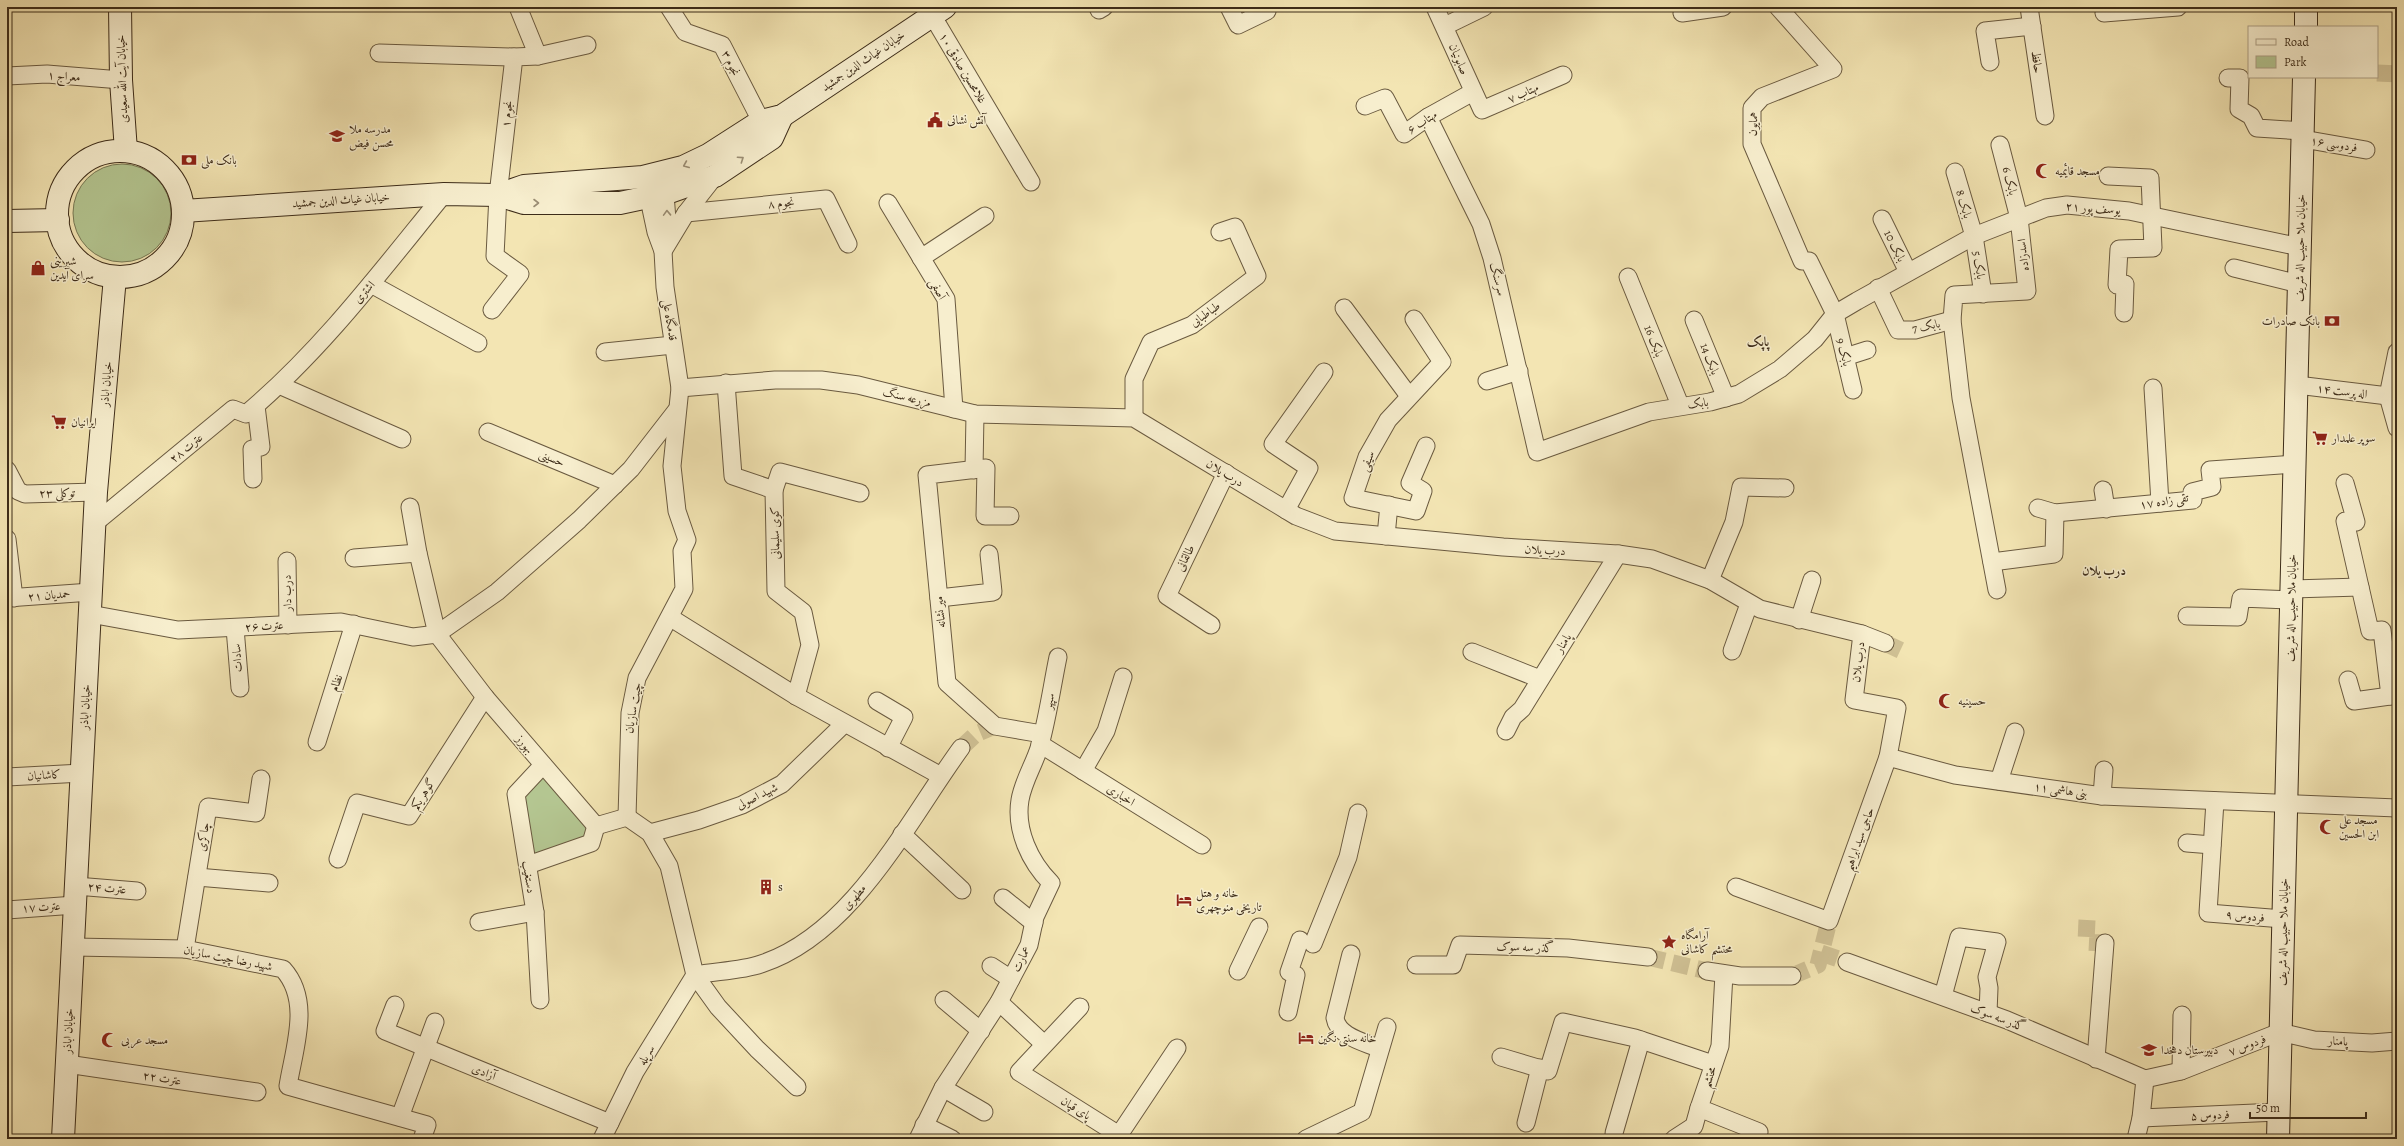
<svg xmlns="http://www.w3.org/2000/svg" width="2404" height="1146" font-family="Alegreya,Amiri,serif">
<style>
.green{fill:#b4c691;stroke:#787955}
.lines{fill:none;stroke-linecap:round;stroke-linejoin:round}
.minor-tunnel{stroke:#cfc094;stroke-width:17;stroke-dasharray:17 8;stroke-linecap:butt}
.minor-casing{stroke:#6a5a40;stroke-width:19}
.secondary-casing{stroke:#3d2c19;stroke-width:24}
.minor{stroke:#f7eece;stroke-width:17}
.secondary{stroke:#f7eece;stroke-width:22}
.oneway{stroke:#9a8d74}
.labels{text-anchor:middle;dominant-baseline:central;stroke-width:3;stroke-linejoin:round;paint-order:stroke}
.street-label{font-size:12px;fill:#3d2c19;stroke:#f7eece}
.poi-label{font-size:12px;fill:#3d2c19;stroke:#f7eece;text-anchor:start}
.neighbourhood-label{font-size:13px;font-weight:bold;fill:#3d2c19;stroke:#f7eece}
</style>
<rect width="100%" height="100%" fill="#f3e5b3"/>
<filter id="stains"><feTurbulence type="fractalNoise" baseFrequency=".005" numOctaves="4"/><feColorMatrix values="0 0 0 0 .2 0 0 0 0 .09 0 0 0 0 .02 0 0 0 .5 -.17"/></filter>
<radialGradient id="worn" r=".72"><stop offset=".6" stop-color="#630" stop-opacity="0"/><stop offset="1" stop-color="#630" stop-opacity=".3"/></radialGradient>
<g class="green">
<circle cx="122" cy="213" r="49"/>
<path d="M543,765L596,826L591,843L528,865L516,794Z"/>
</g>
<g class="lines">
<g class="minor-tunnel">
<path d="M2377,73L2397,74"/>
<path d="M1885,643L1902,651"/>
<path d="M961,748L976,734L995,726"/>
<path d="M2087,920L2086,942L2105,943"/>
<path d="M1821,953L1847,962"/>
<path d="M1648,957L1707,971"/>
<path d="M1792,976L1818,965L1829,921"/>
</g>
<g class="minor-casing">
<g id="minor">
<path d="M518,7L538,56"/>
<path d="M669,7L685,32L722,45L761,121"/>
<path d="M930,7L932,15L1031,182"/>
<path d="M1098,7L1099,10L1104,7"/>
<path d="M1229,7L1238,25L1267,11"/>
<path d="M1435,7L1482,110L1563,75"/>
<path d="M1778,7L1833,69L1762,97L1752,108V144L1802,261H1809L1835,314L1853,390"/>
<path d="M2029,7L2045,116"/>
<path d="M1682,13L1723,7"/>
<path d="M2104,13L2178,7"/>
<path d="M1445,26L1484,7"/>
<path d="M379,53L514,57"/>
<path d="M1990,62L1985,31L2032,26"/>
<path d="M7,76L47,74L121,80"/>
<path d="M2228,78H2240L2239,109L2251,116L2257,128L2303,131"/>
<path d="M1365,106L1385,98L1404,134L1428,117L1473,92"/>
<path d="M1428,117L1481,224L1492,258L1537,452L1649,412L1710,402L1739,394L1780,369L1815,339L1835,314L1857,301L1974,236L2046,208L2067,205L2129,211L2300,247"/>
<path d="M2303,139L2366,150"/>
<path d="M1955,172L1974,236L1983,294"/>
<path d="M2108,176L2150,178L2153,248L2119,249L2117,285L2125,284L2124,313"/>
<path d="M664,182L668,232L665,241"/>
<path d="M888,203L946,299L954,409"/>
<path d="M686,213L826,199L848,244"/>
<path d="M1882,219L1908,272"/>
<path d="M663,251L686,213L715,176"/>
<path d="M921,258L985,216"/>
<path d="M2234,268L2299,284"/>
<path d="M1628,277L1680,405"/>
<path d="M371,284L478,343"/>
<path d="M1878,288L1898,330H1915L1952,320"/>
<path d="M1344,308L1409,396"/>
<path d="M492,310L520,274L495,256L498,195L514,57L538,56L587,45"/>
<path d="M1414,319L1442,362L1388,420L1367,457L1353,498L1416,511L1423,491L1410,483L1426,446"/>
<path d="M1694,320L1726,398"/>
<path d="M605,352L673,345"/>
<path d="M2397,352L2388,396L2397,428"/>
<path d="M1845,357L1867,350"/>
<path d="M1487,381L1519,371"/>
<path d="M726,383L733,476L774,490L776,591L803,612L810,645L796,696"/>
<path d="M279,385L402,439"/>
<path d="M2297,385L2388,396"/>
<path d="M680,388L775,380H821L858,385L975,414L1134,418L1296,516L1335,531L1503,547L1618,554L1652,559L1710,580L1760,609L1862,634L1854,700L1897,708L1888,757L1955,775L2102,796L2397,808V810"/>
<path d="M2153,388L2160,503"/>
<path d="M1134,418V379L1151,342L1192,325L1257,276L1235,227L1220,232"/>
<path d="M488,432L615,485"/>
<path d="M7,470L18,491L25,494L96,492"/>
<path d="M974,470L975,414"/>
<path d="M253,479L252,449L261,447L256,406"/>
<path d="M2345,483L2356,522L2345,521L2370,631L2382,630L2390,696"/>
<path d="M774,490L780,472L860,493"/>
<path d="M2103,490L2106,509"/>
<path d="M410,507L418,553L437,634L485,697L596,826L627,817"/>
<path d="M2038,508L2055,513L2193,500L2192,492L2212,487L2210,470L2295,464"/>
<path d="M1286,510L1309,468L1273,444L1324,372"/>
<path d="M1010,516H985L986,468L927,475L947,683L995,726L1042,734"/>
<path d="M95,523L233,409L246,414C321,351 382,270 444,194"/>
<path d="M1386,536L1389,505"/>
<path d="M7,539L14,598"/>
<path d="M354,558L418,553"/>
<path d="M287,561L288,625"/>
<path d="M1992,562L2054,554L2055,513"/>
<path d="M1710,580L1734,522L1741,487L1785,488"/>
<path d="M2292,589L2360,587"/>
<path d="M1997,590L1961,398L1952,320L1954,295L2027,291L2019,218L2000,145"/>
<path d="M7,598L91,592"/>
<path d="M939,598L993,592L989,554"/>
<path d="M90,614L178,630L341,622L413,637L437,634L497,592L579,520L631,469L676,411"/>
<path d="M2187,616L2238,617L2241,598L2291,600"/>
<path d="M671,618L796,696L941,776"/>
<path d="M1799,620L1812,580"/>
<path d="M1211,625L1167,596L1226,473"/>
<path d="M235,628L240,688"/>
<path d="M1862,634L1885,643"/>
<path d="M1732,651L1749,604"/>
<path d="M1472,652L1540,679"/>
<path d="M2348,680L2354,701L2397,695"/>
<path d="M877,701L904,717L888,748"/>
<path d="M1506,731L1513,717L1522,709L1618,554"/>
<path d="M317,742L354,624"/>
<path d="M1040,744L1202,845"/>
<path d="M1083,771L1106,731L1123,677"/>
<path d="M7,777L82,773"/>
<path d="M1999,781L2015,732"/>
<path d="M2102,796L2104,770"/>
<path d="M2215,801L2208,913L2283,919"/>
<path d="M627,817L630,713L637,678L684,589L682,551L687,540L677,511L672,466L680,388L665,287L663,251L656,232L646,185"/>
<path d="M627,817L650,833L669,866L695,975L718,1007L757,1049L797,1087"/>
<path d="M650,833L699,820L742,805L782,784L844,724"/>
<path d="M902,834L962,890"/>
<path d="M2187,843L2212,845"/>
<path d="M338,859L357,803L409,816L485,697"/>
<path d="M528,865L591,843L596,826"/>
<path d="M197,877L269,883"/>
<path d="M76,886L137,891"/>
<path d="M1736,887L1829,921L1888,757"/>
<path d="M1003,898L1034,923"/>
<path d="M7,910L75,905"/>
<path d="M479,922L535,912"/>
<path d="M1313,944L1348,857L1358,813"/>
<path d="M73,947L185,949L283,969C312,1001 294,1048 288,1086L427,1125L422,1139"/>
<path d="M185,949L208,807L256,813L261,779"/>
<path d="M1351,954L1335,1018C1338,1037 1365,1042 1380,1049"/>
<path d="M1847,962L2007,1020L2145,1079"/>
<path d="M1416,965H1453L1460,945L1568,948L1648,957"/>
<path d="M991,966L1011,979"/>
<path d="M1238,971L1259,927"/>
<path d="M1707,971L1740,976H1792"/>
<path d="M1724,974L1720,1046L1699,1108L1759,1132L1757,1139"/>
<path d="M695,975C716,971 741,971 761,964C853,934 907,822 961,748"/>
<path d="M1943,996L1959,937L1997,942L1987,977L1989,988L1988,1013"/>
<path d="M540,1000L535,912L516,794L543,765"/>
<path d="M944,1000L981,1031"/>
<path d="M999,1002L1044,1044"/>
<path d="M395,1005L385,1031L610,1123"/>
<path d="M1080,1007L1019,1072L1119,1135L1177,1048"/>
<path d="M1288,1012L1296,975L1289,972L1300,940"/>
<path d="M1501,1057L1548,1071L1563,1022L1635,1038L1713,1064"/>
<path d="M2096,1059L2105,943"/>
<path d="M67,1064L257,1092"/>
<path d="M2181,1071L2182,1015"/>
<path d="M2145,1079L2181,1071L2280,1032L2314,1040L2333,1041L2372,1043L2397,1041"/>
<path d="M943,1088L984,1112"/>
<path d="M400,1117L435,1022"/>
<path d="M2141,1118L2278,1112"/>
<path d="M1526,1123L1540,1068"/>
<path d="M924,1125L952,1139"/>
<path d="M1614,1133L1641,1040"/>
<path d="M602,1139L635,1072L695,975"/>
<path d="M918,1139L943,1088L999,1002L1029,945L1035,917L1051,883C1030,862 1015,830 1020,800C1023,781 1035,763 1040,745C1048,716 1052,686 1058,657"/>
<path d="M1306,1139L1362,1112L1387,1027"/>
<path d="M1674,1139L1694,1126L1699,1108"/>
<path d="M2136,1139L2141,1118L2145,1079"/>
</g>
</g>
<g class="secondary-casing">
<g id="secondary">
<path d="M120,7L121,80L126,151"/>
<path d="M2306,27V7"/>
<circle cx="120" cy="214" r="63"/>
<path d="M498,195L524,186L643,177L683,167L708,155L761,121L782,116L945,7"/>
<path d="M183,211L444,194L498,195L524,203H620L667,193L715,176L772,138L782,116"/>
<path d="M7,221L58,220"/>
<path d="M63,1139L96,492L115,277"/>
<path d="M2278,1139L2304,77"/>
</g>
</g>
<use href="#minor" class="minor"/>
<use href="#secondary" class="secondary"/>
</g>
<defs><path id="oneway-chevron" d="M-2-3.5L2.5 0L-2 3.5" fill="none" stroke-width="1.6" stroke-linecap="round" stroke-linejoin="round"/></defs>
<g class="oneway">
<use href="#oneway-chevron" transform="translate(741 159) rotate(-34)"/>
<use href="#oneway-chevron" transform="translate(686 165) rotate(157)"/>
<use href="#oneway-chevron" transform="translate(536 203)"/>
<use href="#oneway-chevron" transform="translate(667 213) rotate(-92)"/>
</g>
<defs>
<g id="civic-bare" transform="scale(1.2)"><path d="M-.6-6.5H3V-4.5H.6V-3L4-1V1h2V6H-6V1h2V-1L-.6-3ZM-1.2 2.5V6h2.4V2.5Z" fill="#8f2418" stroke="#f7eece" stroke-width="2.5" paint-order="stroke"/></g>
<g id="school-bare" transform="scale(1.2)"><path d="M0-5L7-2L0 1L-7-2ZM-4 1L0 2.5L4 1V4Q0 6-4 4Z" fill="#8f2418" stroke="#f7eece" stroke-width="2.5" paint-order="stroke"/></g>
<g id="bank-bare" transform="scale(1.2)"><path d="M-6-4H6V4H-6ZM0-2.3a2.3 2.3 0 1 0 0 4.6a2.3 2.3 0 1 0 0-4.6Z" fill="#8f2418" stroke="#f7eece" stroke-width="2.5" paint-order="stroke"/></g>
<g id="mosque-bare" transform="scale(1.2)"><path d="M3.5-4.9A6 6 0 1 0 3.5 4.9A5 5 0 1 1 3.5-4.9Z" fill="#8f2418" stroke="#f7eece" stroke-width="2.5" paint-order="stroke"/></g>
<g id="shop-bare" transform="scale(1.2)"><path d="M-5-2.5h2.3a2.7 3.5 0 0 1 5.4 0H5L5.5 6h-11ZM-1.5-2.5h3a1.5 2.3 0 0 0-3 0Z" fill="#8f2418" stroke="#f7eece" stroke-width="2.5" paint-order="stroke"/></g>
<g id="supermarket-bare" transform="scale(1.2)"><path d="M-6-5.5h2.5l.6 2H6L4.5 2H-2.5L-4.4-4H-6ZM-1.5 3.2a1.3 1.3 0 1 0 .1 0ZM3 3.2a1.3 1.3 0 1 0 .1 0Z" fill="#8f2418" stroke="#f7eece" stroke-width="2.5" paint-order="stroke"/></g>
<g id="building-bare" transform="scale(1.2)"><path d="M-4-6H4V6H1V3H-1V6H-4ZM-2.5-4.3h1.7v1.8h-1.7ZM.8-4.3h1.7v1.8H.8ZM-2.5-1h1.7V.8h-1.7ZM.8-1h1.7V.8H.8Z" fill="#8f2418" stroke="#f7eece" stroke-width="2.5" paint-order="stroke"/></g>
<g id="hotel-bare" transform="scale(1.2)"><path d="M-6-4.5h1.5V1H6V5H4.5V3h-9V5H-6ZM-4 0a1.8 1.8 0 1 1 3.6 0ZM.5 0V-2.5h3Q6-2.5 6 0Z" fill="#8f2418" stroke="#f7eece" stroke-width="2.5" paint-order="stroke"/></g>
<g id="sight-bare" transform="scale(1.2)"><path d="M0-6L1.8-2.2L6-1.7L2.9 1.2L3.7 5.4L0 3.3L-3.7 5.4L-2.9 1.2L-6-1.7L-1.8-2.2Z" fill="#8f2418" stroke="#f7eece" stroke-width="2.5" paint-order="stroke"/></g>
</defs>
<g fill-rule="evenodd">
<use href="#civic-bare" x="935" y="120"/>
<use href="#school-bare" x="337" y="136"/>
<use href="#bank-bare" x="189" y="160"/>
<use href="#mosque-bare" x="2043" y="171"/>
<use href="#shop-bare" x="38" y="268"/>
<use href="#bank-bare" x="2332" y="321"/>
<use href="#supermarket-bare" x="59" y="422"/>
<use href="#supermarket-bare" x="2320" y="438"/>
<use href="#mosque-bare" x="1946" y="701"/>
<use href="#mosque-bare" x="2327" y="827"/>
<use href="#building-bare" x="766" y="887"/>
<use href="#hotel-bare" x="1184" y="900"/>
<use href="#sight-bare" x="1669" y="942"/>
<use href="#hotel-bare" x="1306" y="1038"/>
<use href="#mosque-bare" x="109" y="1040"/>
<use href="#school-bare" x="2149" y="1050"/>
</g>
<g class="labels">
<g class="street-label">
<text transform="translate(1459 59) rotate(67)">صابونیان</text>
<text transform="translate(863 61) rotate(-34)">خیابان غیاث الدین جمشید</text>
<text transform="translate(2037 62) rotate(82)">حافظ</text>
<text transform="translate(731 63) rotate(63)">نجوم ۳</text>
<text transform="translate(963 68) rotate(59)">غلامحسین صادقی ۱۰</text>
<text transform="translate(64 76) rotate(4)">معراج ۱</text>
<text transform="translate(122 79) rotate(-92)">خیابان آیت الله سعیدی</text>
<text transform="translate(1523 93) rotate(-24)">مهتاب ۷</text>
<text transform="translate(507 114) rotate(-84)">نجوم ۱</text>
<text transform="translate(1422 122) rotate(-33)">مهتاب ۶</text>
<text transform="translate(1753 124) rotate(-87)">همایون</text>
<text transform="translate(2334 144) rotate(9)">فردوسی ۱۶</text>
<text transform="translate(2010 181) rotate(75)">بابک 6</text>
<text transform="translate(341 200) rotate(-4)">خیابان غیاث الدین جمشید</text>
<text transform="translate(781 203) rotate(-6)">نجوم ۸</text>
<text transform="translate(1964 204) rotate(73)">بابک 8</text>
<text transform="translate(2093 208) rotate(4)">یوسف پور ۲۱</text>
<text transform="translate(1895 246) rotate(63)">بابک 10</text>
<text transform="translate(2300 248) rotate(-89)">خیابان ملا حبیب اله شریف</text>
<text transform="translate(2023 255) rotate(-96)">اسدزاده</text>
<text transform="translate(1979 265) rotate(81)">بابک 5</text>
<text transform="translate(1498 279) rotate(75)">سرسنگ</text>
<text transform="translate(938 289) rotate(62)">آصفی</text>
<text transform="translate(364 292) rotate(-48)">اشتری</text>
<text transform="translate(1205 314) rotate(-35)">طباطبایی</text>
<text transform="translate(670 320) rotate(81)">قدمگاه علی</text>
<text transform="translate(1926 326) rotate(-12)">بابک 7</text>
<text transform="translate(1654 341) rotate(68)">بابک 16</text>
<text transform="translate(1844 352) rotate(75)">بابک 9</text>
<text transform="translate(1710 359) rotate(68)">بابک 14</text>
<text transform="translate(106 384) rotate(-85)">خیابان اباذر</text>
<text transform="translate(2342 391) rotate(7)">اله پرست ۱۴</text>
<text transform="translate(907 397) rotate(14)">مزرعه سنگ</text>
<text transform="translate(1698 403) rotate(-7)">بابک</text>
<text transform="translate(186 448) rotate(-39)">عترت ۲۸</text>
<text transform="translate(552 458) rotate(23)">حسینی</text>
<text transform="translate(1367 461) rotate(-67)">سیفی</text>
<text transform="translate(1225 473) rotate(31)">درب یلان</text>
<text transform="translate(57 493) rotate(-1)">توکلی ۲۳</text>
<text transform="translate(2164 501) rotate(-9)">تقی زاده ۱۷</text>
<text transform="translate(775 533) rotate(-91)">کوی سلیمانی</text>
<text transform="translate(1545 550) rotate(3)">درب یلان</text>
<text transform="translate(1185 558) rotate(-64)">طالقانی</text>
<text transform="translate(287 593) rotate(-91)">درب دار</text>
<text transform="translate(49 595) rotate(-5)">حمدیان ۲۱</text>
<text transform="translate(2291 608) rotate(-89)">خیابان ملا حبیب اله شریف</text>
<text transform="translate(940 612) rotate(-95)">میر نشانه</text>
<text transform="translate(264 626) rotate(-4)">عترت ۲۶</text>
<text transform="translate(1563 643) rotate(-58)">پامنار</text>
<text transform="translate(237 658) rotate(-94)">سادات</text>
<text transform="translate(1858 662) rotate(-83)">درب یلان</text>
<text transform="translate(336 683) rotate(-72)">نظام</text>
<text transform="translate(1049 701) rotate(-79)">سپهر</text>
<text transform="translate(85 707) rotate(-87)">خیابان اباذر</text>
<text transform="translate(633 708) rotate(-80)">چیت سازیان</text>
<text transform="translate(525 744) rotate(49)">بهورز</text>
<text transform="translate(44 775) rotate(-3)">کاشانیان</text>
<text transform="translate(2061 790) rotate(8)">بنی هاشمی ۱۱</text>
<text transform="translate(423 794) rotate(-58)">گوهر یکم</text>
<text transform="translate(1121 795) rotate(32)">اخباری</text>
<text transform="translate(757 796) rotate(-26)">شهید اصولی</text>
<text transform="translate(203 837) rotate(-81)">چاکری</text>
<text transform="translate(1859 839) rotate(-70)">حاجی سید ابراهیم</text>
<text transform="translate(529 877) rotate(81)">دستغیب</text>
<text transform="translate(107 888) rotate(5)">عترت ۲۴</text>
<text transform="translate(854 897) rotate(-49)">مطهری</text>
<text transform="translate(41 907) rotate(-4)">عترت ۱۷</text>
<text transform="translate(2245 916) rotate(5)">فردوس ۹</text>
<text transform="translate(2283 932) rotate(-89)">خیابان ملا حبیب اله شریف</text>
<text transform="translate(1525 947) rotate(2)">گذر سه سوک</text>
<text transform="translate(228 958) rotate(11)">شهید رضا چیت سازیان</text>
<text transform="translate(1021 959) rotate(-64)">عمارت</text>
<text transform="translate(1998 1017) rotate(21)">گذر سه سوک</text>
<text transform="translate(68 1031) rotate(-87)">خیابان اباذر</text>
<text transform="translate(2338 1041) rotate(3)">پامنار</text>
<text transform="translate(2247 1045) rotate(-21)">فردوس ۷</text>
<text transform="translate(646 1055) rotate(-59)">سرپله</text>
<text transform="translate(484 1072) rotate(22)">آزادی</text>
<text transform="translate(1709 1077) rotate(-71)">محتشم</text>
<text transform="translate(162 1078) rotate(9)">عترت ۲۲</text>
<text transform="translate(1076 1108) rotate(32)">پای قپان</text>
<text transform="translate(2210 1115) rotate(-3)">فردوس ۵</text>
</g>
<g class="poi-label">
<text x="947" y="120">آتش نشانی</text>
<text x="349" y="129">مدرسه ملا<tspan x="349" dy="14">محسن فیض</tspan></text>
<text x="201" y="160">بانک ملی</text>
<text x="2055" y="171">مسجد قایٔمیه</text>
<text x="50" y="261">شیرینی<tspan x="50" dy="14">سرای آیدین</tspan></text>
<text x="2320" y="321" text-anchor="end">بانک صادرات</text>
<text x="71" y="422">ایرانیان</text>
<text x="2332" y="438">سوپر علمدار</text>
<text x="1958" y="701">حسینیه</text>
<text x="2339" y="820">مسجد علی<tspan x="2339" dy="14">ابن الحسین</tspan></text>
<text x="778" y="887">s</text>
<text x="1196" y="893">خانه و هتل<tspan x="1196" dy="14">تاریخی منوچهری</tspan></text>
<text x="1681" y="935">آرامگاه<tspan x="1681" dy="14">محتشم کاشانی</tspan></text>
<text x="1318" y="1038">خانه سنتی نگین</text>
<text x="121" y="1040">مسجد عربی</text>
<text x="2161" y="1050">دبیرستان دهخدا</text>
</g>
<g class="neighbourhood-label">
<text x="1758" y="341">پاپک</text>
<text x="2104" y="570">درب یلان</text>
</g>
</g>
<rect width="2404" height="1146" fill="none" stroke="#f3e5b3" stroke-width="24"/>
<rect x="8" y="8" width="2388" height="1130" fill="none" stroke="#3d2c19" stroke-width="2"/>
<rect x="12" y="12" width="2380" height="1122" fill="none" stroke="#3d2c19"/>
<rect x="2248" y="26" width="130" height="52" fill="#f7eece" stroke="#ada086"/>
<rect x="2256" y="39" width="20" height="6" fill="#f7eece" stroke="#ada086"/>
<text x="2284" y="46" font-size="12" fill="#3d2c19">Road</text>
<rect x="2256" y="56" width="20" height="12" fill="#b4c691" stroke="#ada086"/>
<text x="2284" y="66" font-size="12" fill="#3d2c19">Park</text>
<path d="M2250 1112v6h116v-6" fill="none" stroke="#3d2c19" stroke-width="2"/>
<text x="2256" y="1112" font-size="12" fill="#3d2c19" stroke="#f7eece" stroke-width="3" paint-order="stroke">50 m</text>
<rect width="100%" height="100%" filter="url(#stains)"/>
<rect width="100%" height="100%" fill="url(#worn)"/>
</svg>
